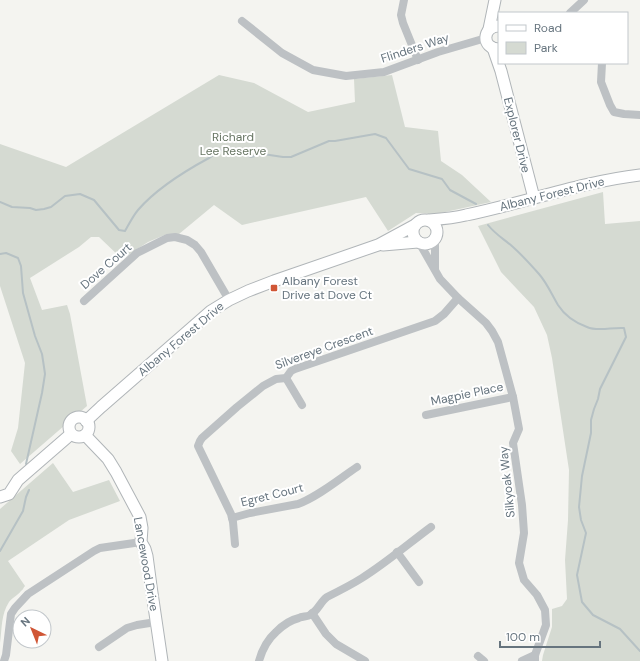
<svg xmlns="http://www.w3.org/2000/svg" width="640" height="661" font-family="'DM Sans',sans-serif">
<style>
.green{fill:#d5dad2}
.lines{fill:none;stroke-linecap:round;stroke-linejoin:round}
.stream{stroke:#b6c1c4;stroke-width:2}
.secondary-casing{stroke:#b0b5b8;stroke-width:13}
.street{stroke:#bdc1c4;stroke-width:8}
.secondary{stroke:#fff;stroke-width:11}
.poi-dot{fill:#d05635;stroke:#fff;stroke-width:1.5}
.labels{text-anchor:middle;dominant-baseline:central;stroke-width:4;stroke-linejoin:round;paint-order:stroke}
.street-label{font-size:12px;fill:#66747e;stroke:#fff}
.park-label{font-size:12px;fill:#687664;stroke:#fff}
.poi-label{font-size:12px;fill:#66747e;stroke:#fff;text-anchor:start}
</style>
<rect width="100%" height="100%" fill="#f4f4f0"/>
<g class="green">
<path d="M219,75L254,83L308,112L355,102L354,79L392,75L405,127L438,131L441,161L462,175L491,202L436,214L416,213L388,231L366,197L242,225L214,205L179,234H167L148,242L122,259L99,237H91L79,247L30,278L42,310L67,305L70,314L87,406L20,464L11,451L18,428L25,363L0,286V144L66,167Z"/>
<path d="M603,192L605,224L640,221V661H542L543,655L552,627V609L562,606L567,599L565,560L568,520L569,470L552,358L547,335L534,307L501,272L478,226Z"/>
<path d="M53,463L73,492L109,480L120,501L69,520L8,561L25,586C23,588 23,590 21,591C18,595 13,597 9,602C1,614 2,629 0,643V509Z"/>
</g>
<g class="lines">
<g class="stream">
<path d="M0,202L12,207L30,208L36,210L44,209L51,207L65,196L80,194L94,200L119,230L125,231C129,224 133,216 138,210C156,189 185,171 209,158C215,155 218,150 225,149C234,147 243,153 251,157L263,154L283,157H291L329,141H335L375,134L386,138L409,169L442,179L450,190L476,204"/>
<path d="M488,225C496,235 504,239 513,247C522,255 531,265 539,274C547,283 552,295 558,305C565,316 576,323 587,327C598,332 612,327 624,328L626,337L600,389L598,399L594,409L591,420V433L582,476L579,507L581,520L586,533L577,575L582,602L593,615L620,629L640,651"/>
<path d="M0,254L6,253L18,258L21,266L23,293L35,336L42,354L44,367L45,374L42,393L26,464"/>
<path d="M0,551L23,511L26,497L29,490"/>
</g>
<g class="secondary-casing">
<g id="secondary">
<path d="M489,29L495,0"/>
<path d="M493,48L501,71L534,198"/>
<path d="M499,49C481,49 482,26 499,26"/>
<circle cx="425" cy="232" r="12"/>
<path d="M429,220C442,219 454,218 466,215C524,203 581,182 640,175"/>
<path d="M383,245L418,242"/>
<circle cx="79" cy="427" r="10"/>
<path d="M86,421L101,407L195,325L211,311L229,300L248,291L274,281L378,245L415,225"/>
<path d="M85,435L108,459L116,472L140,517L142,528L141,542L145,549L147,556L151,586L162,661"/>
<path d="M0,497L9,494L18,480L71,434"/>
</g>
</g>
<g class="street">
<path d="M404,0L401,15L403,23L418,60"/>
<path d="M570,13L584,0"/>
<path d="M242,21L282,53L313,70L346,76L384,72L438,52L486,38"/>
<path d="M602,63L601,82L610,105L614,112L624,114L640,115"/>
<path d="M435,239V269"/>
<path d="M420,244L440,279L458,298L486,323L492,331L498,342L513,397L519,429L513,443L522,505L524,533L519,563L524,580L537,595L545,610L546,625L535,655V661"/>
<path d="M84,301L137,253L167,238L175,237L187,240L195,245L201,252L229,300"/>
<path d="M286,378L302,405"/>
<path d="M426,415L513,397"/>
<path d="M232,518L250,513L298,504C319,496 339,479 357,467"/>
<path d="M235,544L233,522L231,514L198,446L200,441L202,438L237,407L263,386L276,379L286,378L291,371L295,369L435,321L444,314L458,298"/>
<path d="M397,552L419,582"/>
<path d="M312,613L326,634L336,644L365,661"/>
<path d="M99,647L127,628L137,625L156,622"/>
<path d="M478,656L484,661"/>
<path d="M4,661L6,655L10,622L11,614L15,608L28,594L94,551L100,548L141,542"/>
<path d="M259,661C262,650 267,640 276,632C282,626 290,620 299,618C302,616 307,617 310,615C318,611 320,602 327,597C339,591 351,585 362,578C386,563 408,544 431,527"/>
<path d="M522,661L535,655"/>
</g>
<use href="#secondary" class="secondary"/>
</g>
<rect class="poi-dot" x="270" y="284" width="8" height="8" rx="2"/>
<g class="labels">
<g class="street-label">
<text transform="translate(415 48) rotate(-18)">Flinders Way</text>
<text transform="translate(517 135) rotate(76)">Explorer Drive</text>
<text transform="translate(552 194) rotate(-14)">Albany Forest Drive</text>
<text transform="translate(106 266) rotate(-41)">Dove Court</text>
<text transform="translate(181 339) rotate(-40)">Albany Forest Drive</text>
<text transform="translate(324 348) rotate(-20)">Silvereye Crescent</text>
<text transform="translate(467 394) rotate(-12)">Magpie Place</text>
<text transform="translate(507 482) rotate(-96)">Silkyoak Way</text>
<text transform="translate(272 495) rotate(-14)">Egret Court</text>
<text transform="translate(146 564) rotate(80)">Lancewood Drive</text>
</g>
<g class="park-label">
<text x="233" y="137">Richard<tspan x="233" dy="14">Lee Reserve</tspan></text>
</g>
<g class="poi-label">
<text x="282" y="281">Albany Forest<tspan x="282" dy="14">Drive at Dove Ct</tspan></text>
</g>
</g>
<rect x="498" y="12" width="130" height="52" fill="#ffffff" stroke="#c2c7cb"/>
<rect x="506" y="25" width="20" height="6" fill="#ffffff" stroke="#c2c7cb"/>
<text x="534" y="32" font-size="12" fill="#66747e">Road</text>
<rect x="506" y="42" width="20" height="12" fill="#d5dad2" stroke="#c2c7cb"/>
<text x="534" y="52" font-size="12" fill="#66747e">Park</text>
<g transform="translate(32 629) rotate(317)"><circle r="19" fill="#ffffff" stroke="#c2c7cb"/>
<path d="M0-3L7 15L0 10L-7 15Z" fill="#d05635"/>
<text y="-6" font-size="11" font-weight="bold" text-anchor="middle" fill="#66747e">N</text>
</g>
<path d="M500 641v6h100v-6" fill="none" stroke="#66747e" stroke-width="2"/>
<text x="506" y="641" font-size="12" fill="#66747e" stroke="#ffffff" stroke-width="3" paint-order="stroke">100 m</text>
</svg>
